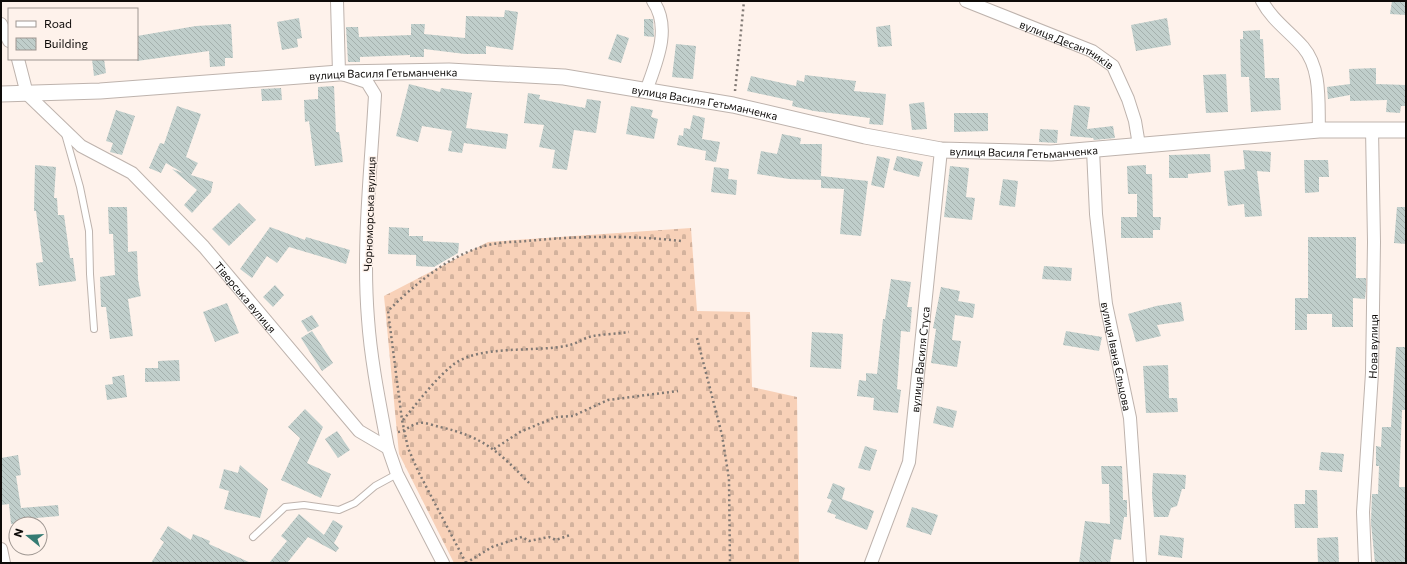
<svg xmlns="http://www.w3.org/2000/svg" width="1407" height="564" font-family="Commissioner,sans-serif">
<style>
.cemetery{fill:url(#cemetery-stones)}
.building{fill:url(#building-back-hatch)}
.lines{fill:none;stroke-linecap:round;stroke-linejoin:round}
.service-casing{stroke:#beb3ad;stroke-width:8}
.minor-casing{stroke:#beb3ad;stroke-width:14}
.tertiary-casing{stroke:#beb3ad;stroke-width:17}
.path{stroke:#807974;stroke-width:2.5;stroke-dasharray:2 3;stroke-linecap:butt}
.service{stroke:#fff;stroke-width:6}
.minor{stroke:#fff;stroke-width:12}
.tertiary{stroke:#fff;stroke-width:15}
.labels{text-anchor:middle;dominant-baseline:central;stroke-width:3;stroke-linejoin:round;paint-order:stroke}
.street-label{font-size:11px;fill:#0e0b09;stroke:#fef2eb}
</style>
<defs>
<pattern id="cemetery-stones" width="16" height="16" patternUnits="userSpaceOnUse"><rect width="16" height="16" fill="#f8d1b8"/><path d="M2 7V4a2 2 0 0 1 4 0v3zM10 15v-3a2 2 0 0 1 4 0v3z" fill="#d3b29d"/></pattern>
<pattern id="building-back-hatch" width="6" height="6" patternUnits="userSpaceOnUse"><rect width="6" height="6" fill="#c0cecb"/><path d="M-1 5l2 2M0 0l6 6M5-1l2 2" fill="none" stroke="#a4b0ad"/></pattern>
</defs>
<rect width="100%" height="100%" fill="#fef2eb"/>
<path class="cemetery" d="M691,228L697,311L750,312L752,387L797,397L799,563H454L399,454L384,296L488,242Z"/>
<g class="building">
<path d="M1392,1H1406V15L1390,14Z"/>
<path d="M505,10L518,12L513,50L486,46V54H465L424,49V57H410V55L360,57V62H348L346,27H358L359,37L411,35V24H425L424,34L465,38L466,16L504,17Z"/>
<path d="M299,18L302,38L297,39L298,47L282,50L277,22Z"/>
<path d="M1167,18L1171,45L1136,51L1131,25Z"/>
<path d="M644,19H653L654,37L644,36Z"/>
<path d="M231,24L233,58H225V66L210,67L209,51L137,61V36L196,26Z"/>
<path d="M890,25L892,46L878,47L876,27Z"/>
<path d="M1260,30V39H1263L1265,78H1279L1281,110L1251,112L1249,77H1241L1240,39H1243V31Z"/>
<path d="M617,34L629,38L621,63L608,59Z"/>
<path d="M676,44L696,46L693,79L672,77Z"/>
<path d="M92,59H104L106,73L94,76Z"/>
<path d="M1376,68V84L1406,85V106H1401L1400,113L1386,112L1387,100L1350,101V95L1328,99L1327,87L1350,84L1349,69Z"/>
<path d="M1226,74L1228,112L1206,113L1203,75Z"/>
<path d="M805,75L856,81L854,91L886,94L883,125L869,124L870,118L814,111L792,106L793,101L747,91L751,76L796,86L797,80L804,82Z"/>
<path d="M409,84L440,92L441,88L472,93L466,128L508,134L506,149L464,143L462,153L448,151L452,131L422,126L418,142L396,136Z"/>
<path d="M334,86L336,132H339L343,162L315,166L309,121L305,122L304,100L318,99V87Z"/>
<path d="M281,88L282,100L262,101L261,89Z"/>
<path d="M528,93L540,95L539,99L585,108L587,99L601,101L596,133L574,130L567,170L552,168L555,150L539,147L544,125L524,123Z"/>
<path d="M924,102L927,129L912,130L909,104Z"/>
<path d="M1074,105L1090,107L1087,129L1113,126L1115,138L1094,140L1093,138L1070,136Z"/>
<path d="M177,106L201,114L186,157L198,163L191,175L213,182L211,192L192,213L184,205L197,190L172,169L183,173L166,163L161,173L149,168L160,143L164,144Z"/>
<path d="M631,106L653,110L651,117L658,119L654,139L626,134Z"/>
<path d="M116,110L135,116L122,155L110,152L113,143L106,141Z"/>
<path d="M954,113H988V131L954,132Z"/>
<path d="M693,115L705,118L702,139L720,142L716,162L705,160L706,151L677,145L679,135L683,136L684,128L690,129Z"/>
<path d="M1040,129L1058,130L1057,143L1039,142Z"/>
<path d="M782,134L801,138L800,144H822L821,176L868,181L861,236L840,234L844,189L821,188V180L789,179L757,174L761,151L777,154Z"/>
<path d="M1243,150L1271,152L1270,172L1257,171L1262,216L1245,217L1244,204L1228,206L1224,171L1245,169Z"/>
<path d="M1210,154L1211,172L1188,174V178H1169V155Z"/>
<path d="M877,156L890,159L884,188L871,185Z"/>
<path d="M897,156L923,162L919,177L893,170Z"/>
<path d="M1304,160H1328L1329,177H1319V192L1305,193Z"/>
<path d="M35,165L56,167L54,198H57L58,215H64L70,258H73L76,281L39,286L36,263L43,262L36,211H34Z"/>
<path d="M1146,165V174H1152L1153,217H1161L1160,230H1153V238H1121V217H1137V194H1128L1127,166Z"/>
<path d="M950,166L969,168L966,197L975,198L972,220L944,217Z"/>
<path d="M714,167L729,169L728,179L737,180L736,195L711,192Z"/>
<path d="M1003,179L1018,181L1015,207L999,205Z"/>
<path d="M239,203L256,220L229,246L212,229Z"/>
<path d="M108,207H127L128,252L137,251L138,279L141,296L128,299L133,336L110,339L106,307H101L100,277L115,275L113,234H109Z"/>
<path d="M1397,207H1406V244L1394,243Z"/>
<path d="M270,227L305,240L306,237L350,250L346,264L289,247L277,263L267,256L252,278L240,269Z"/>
<path d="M389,227L409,228V236H423V241L459,243L458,253L434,267L416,266V255L388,254Z"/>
<path d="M1308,237H1356V278H1366V289L1365,299L1353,298V327H1332V314H1307V330H1295V298H1308Z"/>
<path d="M1044,266L1072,268L1071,281L1042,279Z"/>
<path d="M891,279L911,282L907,307H912L910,332L901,331L897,389L901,390L898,413L873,410L874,398L857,396L859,380L866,381V373L877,374L883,319H885Z"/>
<path d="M275,285L284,295L273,307L263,297Z"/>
<path d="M941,287L960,291L958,301L975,304L973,318L955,315L952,340L961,341L957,367L931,363L936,329L933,328Z"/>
<path d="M1181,302L1184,321L1157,325L1161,336L1136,342L1128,314L1156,306Z"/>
<path d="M227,303L239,333L215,342L203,312Z"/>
<path d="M312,315L319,326L308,332L301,321Z"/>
<path d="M312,331L333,363L322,371L301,338Z"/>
<path d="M1066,331L1102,337L1099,351L1063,345Z"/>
<path d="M812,332L843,334L841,369L810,367Z"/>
<path d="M1396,347H1406V410H1402L1399,487H1406V563H1375L1371,523L1372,494H1378L1379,466H1376V446L1381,447L1382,427H1391Z"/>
<path d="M179,360L180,381L145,382V368H158V361Z"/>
<path d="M1168,365L1169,398H1177L1178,412L1146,413L1143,366Z"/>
<path d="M124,375L127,397L107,400L105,385L113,384L112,377Z"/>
<path d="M937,406L957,411L953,428L933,423Z"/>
<path d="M305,409L323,427L307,463L331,474L321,498L281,480L300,438L288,427Z"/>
<path d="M337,431L350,450L338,458L325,439Z"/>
<path d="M865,446L877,450L870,471L858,468Z"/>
<path d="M1321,452L1344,454L1342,472L1319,470Z"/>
<path d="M18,455L21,475L16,476L21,508L58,505L59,516L36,518V524H11L9,504L1,505V458Z"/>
<path d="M240,465L268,489L260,518L224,509L229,491L219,488L224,469L238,473Z"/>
<path d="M1101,466H1122L1123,500H1127V517H1124L1121,540L1114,539L1110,563H1079L1085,521L1110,524L1109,484H1102Z"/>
<path d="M1153,473L1186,475L1185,489H1182L1177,506L1171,508L1168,517H1154L1152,494Z"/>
<path d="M833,483L845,488L842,499L874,511L867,530L835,518L836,515L827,512L832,500L827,498Z"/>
<path d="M1305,490H1317L1318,528H1295L1294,504H1305Z"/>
<path d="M912,507L938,515L931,535L906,527Z"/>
<path d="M299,514L324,535L333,520L343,526L334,543L339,548L336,552L308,537L287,563H269L287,541L281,536Z"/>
<path d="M168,526L191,540L193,534L210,541L209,544L251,563H151L164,542L160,539Z"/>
<path d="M1160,535L1184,538L1182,558L1158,555Z"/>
<path d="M1338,537L1339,563H1318L1317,538Z"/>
</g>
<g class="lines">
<g class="service-casing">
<g id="service">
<path d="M65,134L80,187L89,231L90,274L94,329"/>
<path d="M253,537L285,507L304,505L339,510L355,503L375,486L397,474"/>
</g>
</g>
<g class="minor-casing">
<g id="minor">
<path d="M337,1L339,73L367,82L375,95C371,169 362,245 368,319C371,362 380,405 388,448"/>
<path id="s1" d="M966,1L1092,51L1113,66L1128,99L1135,121L1139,145"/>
<path d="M1262,1C1272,20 1289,31 1303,47C1322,69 1318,104 1319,130"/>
<path d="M1,24L9,41"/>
<path id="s2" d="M18,59L27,94L81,146L132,173L204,247L359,431L388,448L397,474L443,563"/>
<path d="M646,91C656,63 672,28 653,1"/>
<path id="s3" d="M1093,150L1096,214L1106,304L1130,418L1140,563"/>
<path d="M1,549L4,563"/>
<path id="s4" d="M871,563L909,462L941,150"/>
<path id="s5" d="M1365,563L1363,512L1372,373L1374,242L1372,129"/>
</g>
</g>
<g class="tertiary-casing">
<g id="tertiary">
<path id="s6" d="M1,94L100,91L339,73L449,71L564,77L733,105L865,136L941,150L1051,153L1319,130H1406"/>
</g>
</g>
<g class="path">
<path d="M735,91L744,1"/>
<path d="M697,338L722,435L729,479L730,563"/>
<path d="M403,420C419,401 435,379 454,364C482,344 537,353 570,345C578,343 585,337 593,336C604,334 617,334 629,332"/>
<path d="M398,432C406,431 411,424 420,423C426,422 434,426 440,427C484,437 499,452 529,483"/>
<path d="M494,449L520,432L556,417L573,416L608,400L678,391"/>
<path d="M466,563L418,471L408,448L402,420L388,311C415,284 449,255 488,245C500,242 514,242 527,241C578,236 630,235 681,241"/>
<path d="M466,563L492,547L522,537L529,541L549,537L556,540L570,535"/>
</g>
<use href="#service" class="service"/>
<use href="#minor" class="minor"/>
<use href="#tertiary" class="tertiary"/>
</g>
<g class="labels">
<g class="street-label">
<text stroke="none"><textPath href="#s1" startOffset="110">вулиця Десантників</textPath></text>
<text stroke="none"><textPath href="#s6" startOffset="383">вулиця Василя Гетьманченка</textPath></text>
<text stroke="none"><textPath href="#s6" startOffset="707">вулиця Василя Гетьманченка</textPath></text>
<text stroke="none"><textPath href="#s6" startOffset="1031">вулиця Василя Гетьманченка</textPath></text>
<text transform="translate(369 214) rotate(-88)">Чорноморська вулиця</text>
<text stroke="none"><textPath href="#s2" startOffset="337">Тіверська вулиця</textPath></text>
<text stroke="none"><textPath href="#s5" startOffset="217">Нова вулиця</textPath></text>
<text stroke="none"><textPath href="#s3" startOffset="208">вулиця Івана Єльцова</textPath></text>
<text stroke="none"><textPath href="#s4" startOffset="211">вулиця Василя Стуса</textPath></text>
</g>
</g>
<rect width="1407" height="564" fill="none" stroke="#0e0b09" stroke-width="4"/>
<rect x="8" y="8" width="130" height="52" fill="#fef2eb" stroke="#9e9691"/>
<rect x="16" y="21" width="20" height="6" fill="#ffffff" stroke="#9e9691"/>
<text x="44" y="28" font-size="12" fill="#0e0b09">Road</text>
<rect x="16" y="38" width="20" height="12" fill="url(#building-back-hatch)" stroke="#9e9691"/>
<text x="44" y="48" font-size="12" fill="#0e0b09">Building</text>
<g transform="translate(28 536) rotate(288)"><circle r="19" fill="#fef2eb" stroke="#9e9691"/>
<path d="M0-3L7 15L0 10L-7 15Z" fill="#357b73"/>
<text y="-6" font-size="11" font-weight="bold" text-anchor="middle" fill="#0e0b09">N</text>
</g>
</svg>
